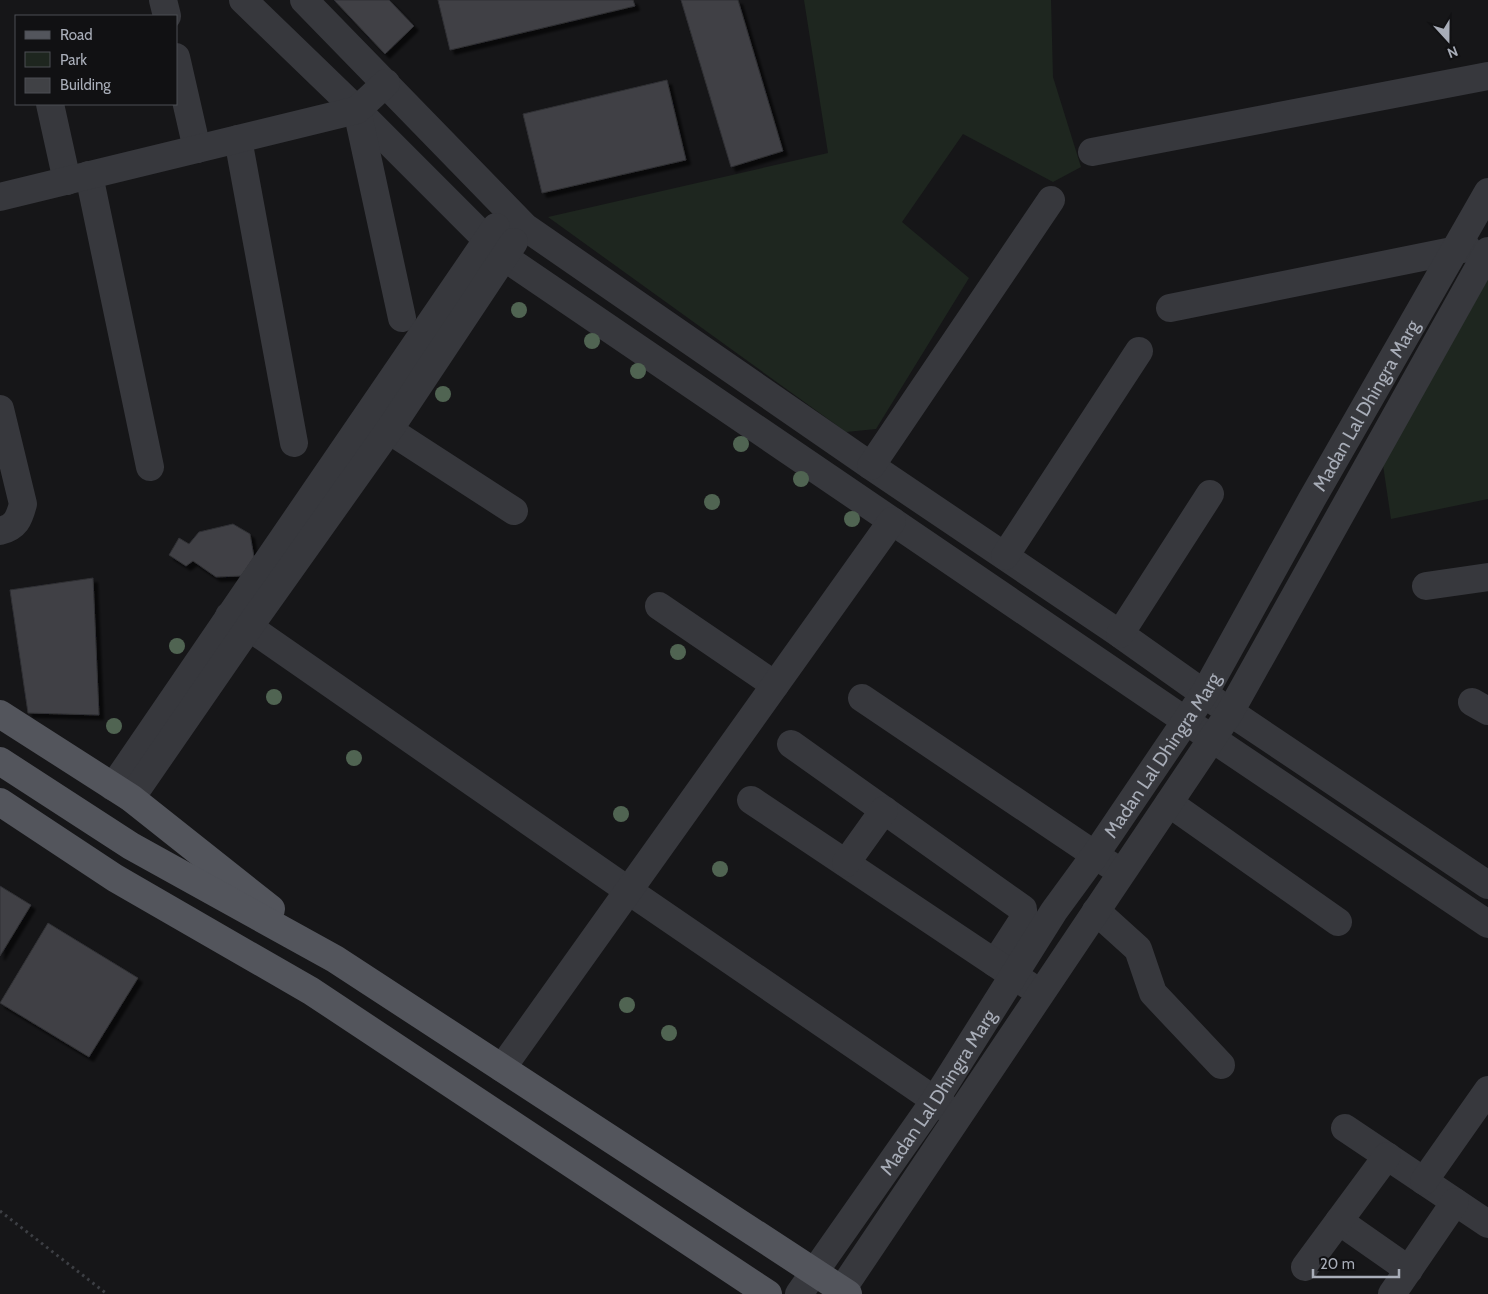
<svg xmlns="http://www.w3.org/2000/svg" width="1488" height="1294" font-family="Cabin,sans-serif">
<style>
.green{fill:#1e261f}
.building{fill:#404145;stroke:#303034;filter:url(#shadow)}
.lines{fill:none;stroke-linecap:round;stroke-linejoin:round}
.path{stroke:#3d3f44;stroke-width:3;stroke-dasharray:2.5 4;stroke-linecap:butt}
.minor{stroke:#37383d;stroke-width:28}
.major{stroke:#53555c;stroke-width:28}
.tree{fill:#506452}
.labels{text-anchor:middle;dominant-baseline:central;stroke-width:4;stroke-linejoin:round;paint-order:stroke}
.street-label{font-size:19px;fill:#a8adb8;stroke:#111113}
</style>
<defs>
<filter id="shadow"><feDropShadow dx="4.5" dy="4.5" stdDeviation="1" flood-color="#0009"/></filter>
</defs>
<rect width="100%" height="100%" fill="#161618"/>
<g class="green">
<path d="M804,0H1051L1053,77L1081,167L1053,182L963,134L902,222L969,278L876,429L846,432L548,217L828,153Z"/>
<path d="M1488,279V499L1391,519L1383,465Z"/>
</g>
<g class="building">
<path d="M334,0H389L414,26L385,54Z"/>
<path d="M438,0H633L635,6L450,50Z"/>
<path d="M681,0H738L783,151L731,167Z"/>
<path d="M667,80L686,160L542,193L523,114Z"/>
<path d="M233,524L250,534L254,557L241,576L216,577L193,561L186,566L169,555L179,538L189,544L199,532Z"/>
<path d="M93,578L99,715L28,713L10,590Z"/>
<path d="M0,886L31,905L0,956Z"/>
<path d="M48,923L138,978L89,1057L0,1003Z"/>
</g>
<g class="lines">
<path class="path" d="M0,1211L107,1294"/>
<g class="minor">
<path d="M163,0L167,16"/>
<path d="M243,0L357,110L504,257L1186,721L1488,924"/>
<path d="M304,0L525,227L871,466L1120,634L1230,712L1488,885"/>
<path d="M176,57L197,149"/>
<path d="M50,104L67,181"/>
<path d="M357,110L402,318"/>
<path d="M238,139L294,443"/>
<path d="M1092,152L1488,76"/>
<path d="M89,175L150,467"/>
<path d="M0,197L357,110L386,83"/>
<path d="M1170,308L1467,248"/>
<path d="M0,409L23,504C19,519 16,527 0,531"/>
<path d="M375,421L514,511"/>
<path d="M871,466L1051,200"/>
<path d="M1005,556L1139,351"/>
<path d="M1426,586L1488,577"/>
<path d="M659,606L775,685"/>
<path d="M229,616L249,627L629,891L949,1110"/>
<path d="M1120,634L1210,494"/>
<path d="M862,698L1110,865"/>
<path d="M1472,702L1488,711"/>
<path d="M791,744L1023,909V920L995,963"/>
<path d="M113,787L496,227"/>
<path d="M131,798L249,627L389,430L514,242"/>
<path d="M751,800L1028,985"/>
<path d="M1169,803L1338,922"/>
<path d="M846,863L884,810"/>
<path d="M1096,911L1138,949L1153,993L1221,1065"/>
<path d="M502,1068L892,521"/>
<path d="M1345,1128L1488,1224"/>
<path d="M1424,1181L1488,1090"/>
<path d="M1339,1221L1409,1270"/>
<path d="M1305,1267L1387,1156"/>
<path id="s1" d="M799,1294L935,1100L1054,911L1095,855L1204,694L1312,499L1488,192"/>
<path d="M839,1294L1230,712L1488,251"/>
<path d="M1392,1294L1455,1202"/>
</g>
<g class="major">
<path d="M0,714L131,798L271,909"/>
<path d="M0,761L131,846L335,959L848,1294"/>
<path d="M0,802L115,878L311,991L768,1294"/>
</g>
</g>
<g class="tree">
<circle cx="519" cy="310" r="8"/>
<circle cx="592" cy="341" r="8"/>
<circle cx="638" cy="371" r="8"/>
<circle cx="443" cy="394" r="8"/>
<circle cx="741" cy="444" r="8"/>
<circle cx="801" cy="479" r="8"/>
<circle cx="712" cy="502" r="8"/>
<circle cx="852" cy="519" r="8"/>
<circle cx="177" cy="646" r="8"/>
<circle cx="678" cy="652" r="8"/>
<circle cx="274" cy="697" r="8"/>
<circle cx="114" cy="726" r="8"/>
<circle cx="354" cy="758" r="8"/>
<circle cx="621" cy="814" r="8"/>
<circle cx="720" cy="869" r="8"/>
<circle cx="627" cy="1005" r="8"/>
<circle cx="669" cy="1033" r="8"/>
</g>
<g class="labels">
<g class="street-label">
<text stroke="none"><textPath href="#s1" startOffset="1055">Madan Lal Dhingra Marg</textPath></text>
<text stroke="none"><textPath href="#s1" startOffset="650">Madan Lal Dhingra Marg</textPath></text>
<text stroke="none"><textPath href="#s1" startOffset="245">Madan Lal Dhingra Marg</textPath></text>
</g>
</g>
<rect x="15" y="15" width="162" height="90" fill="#111113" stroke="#4d4f55"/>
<rect x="25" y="31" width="25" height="8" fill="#53555c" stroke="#4d4f55"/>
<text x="60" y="40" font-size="15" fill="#a8adb8">Road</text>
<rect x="25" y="52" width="25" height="15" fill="#1e261f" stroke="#4d4f55"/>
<text x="60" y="65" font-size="15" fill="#a8adb8">Park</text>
<rect x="25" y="78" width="25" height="15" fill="#404145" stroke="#4d4f55"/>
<text x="60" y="90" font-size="15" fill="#a8adb8">Building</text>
<g transform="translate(1448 40) rotate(159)" stroke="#111113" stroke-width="4" paint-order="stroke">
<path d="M0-4L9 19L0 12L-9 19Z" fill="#a8adb8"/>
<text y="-8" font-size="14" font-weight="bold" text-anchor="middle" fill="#a8adb8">N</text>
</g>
<path d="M1313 1269v8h86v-8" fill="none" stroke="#a8adb8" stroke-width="2.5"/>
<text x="1320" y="1269" font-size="15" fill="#a8adb8" stroke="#111113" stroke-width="4" paint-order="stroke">20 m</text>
</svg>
